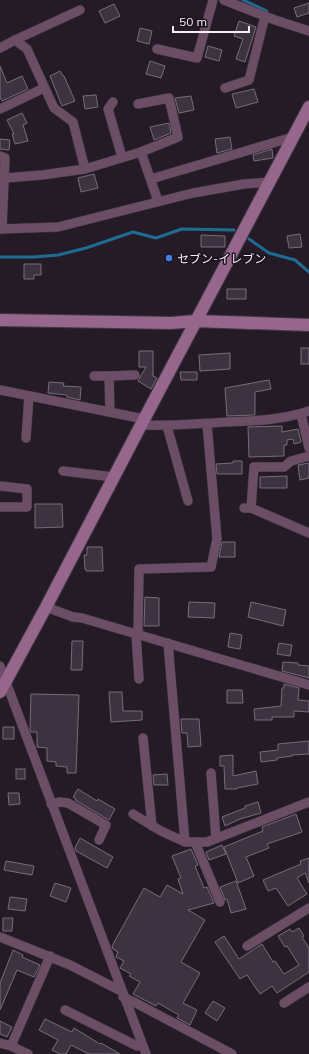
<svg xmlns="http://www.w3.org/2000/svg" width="309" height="1054" font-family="Mulish,'Noto Sans JP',sans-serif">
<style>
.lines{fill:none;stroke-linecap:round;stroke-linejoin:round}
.stream{stroke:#1e6c92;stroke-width:3}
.building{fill:#3d323f;stroke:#786c7a}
.street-casing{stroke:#423944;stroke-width:10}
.secondary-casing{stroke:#423944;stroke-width:14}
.street{stroke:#6b4d65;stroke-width:9}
.secondary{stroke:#96668c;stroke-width:12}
.shop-dot{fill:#3f7fe0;stroke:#1b121e;stroke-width:1.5}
.labels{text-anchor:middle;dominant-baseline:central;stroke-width:3;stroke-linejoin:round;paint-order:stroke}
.poi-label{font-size:12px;fill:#f5eff7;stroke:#1b121e;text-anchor:start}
</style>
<rect width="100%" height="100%" fill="#251b27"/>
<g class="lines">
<g class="stream">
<path d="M243,0L267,11"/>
<path d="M249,239L269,253L295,260L309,272"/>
<path d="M0,257H34L58,255L86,248L133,232L156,238L182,229L234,230"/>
</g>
</g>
<g class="building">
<path d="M309,3V13L297,17L294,8Z"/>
<path d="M114,4L120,16L105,23L99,11Z"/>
<path d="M239,21L256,27L245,62L236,59L243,39L234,36Z"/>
<path d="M140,28L152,31L149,44L137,41Z"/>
<path d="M208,46L222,50L219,61L205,57Z"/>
<path d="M150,61L165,66L161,78L146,74Z"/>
<path d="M0,66L7,83L22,76L28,89L2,101L0,97Z"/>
<path d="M60,71L63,76H64L75,101L62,106L50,76Z"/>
<path d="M254,89L258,102L236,108L232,94Z"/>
<path d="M96,95L98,107L85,109L83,96Z"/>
<path d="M191,96L194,110L179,113L175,98Z"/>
<path d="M22,113L27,123L23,125L28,141L15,144L12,134H14L7,120Z"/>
<path d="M169,123L171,133L154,140L150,127Z"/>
<path d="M230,137L232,149L217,153L215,139Z"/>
<path d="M0,139L10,140L9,150L0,149Z"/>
<path d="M272,149L273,158L254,161L253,155Z"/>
<path d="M94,174L98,188L81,192L78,178Z"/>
<path d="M300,234L302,247L289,248L287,236Z"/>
<path d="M201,235L225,236V247H201Z"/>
<path d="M24,264H41V275H34V279H24Z"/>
<rect x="227" y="289" width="19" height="10"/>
<rect x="301" y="348" width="8" height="16"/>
<path d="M139,351H153V376L157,378L151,389L138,381L146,367H139Z"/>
<path d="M230,353V369L200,371L199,355Z"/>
<path d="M180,372H197V380H181Z"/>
<path d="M269,380L271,389L255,392V415L227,416L225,388Z"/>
<path d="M49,382L64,383L63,386L81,387L80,400L67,397V395L48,393Z"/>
<path d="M282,426V432L298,429L301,442L294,444L293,439L287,440V445H284V456L249,457L248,427Z"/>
<path d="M233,461H242V474H217L216,464L233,463Z"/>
<path d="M309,463V478L300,480L298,465Z"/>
<path d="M287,476V488H260V477Z"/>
<path d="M35,504H62L63,527L35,528Z"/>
<path d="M222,542H235V557H219Z"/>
<path d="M87,547H102L103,571H86V569H85L84,555H87Z"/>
<path d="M145,597L159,598V626H144Z"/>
<path d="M189,602L215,603L214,618L188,617Z"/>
<path d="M251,602L286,610L283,626L248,617Z"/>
<path d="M230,633L242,635L240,649L228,647Z"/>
<path d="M72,641H83L82,670H71Z"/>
<path d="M279,643L292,645L290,656L277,654Z"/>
<path d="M283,662L298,663V665L309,666V678L282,671Z"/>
<path d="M284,684L299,688L298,700L309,701V712L294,711V717H272V720H255L254,709L281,706L282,688H284Z"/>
<path d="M227,690H242L243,703H227Z"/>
<path d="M109,692H122L123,711H142V720L111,722Z"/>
<path d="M31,694L79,695L76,773H67V767L56,766V762L47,761V748L37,747V732H31L30,729Z"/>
<path d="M181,719H199L201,746L188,747L187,733H182Z"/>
<rect x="3" y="727" width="11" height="12"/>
<path d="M309,741V754L292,755V756L277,758V760L261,762L260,752L278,750V744Z"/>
<path d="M233,755V776L256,771L258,784L237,788V789H225L224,766H220V756Z"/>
<rect x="16" y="769" width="9" height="10"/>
<path d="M167,774L168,785H154L153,775Z"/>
<path d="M78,789L97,801L98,799L115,809L109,820L75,800L76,799L73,797Z"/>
<path d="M8,793H19L20,804L9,805Z"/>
<path d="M258,802L261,813L240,819L225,826L222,817L245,808V806Z"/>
<path d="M296,814L302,832L267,844L269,848L246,857L254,876L238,883L224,847L263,831L262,827Z"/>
<path d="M80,838L113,857L107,868L76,851L75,848Z"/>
<path d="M222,845L226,854L209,860L206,852Z"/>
<path d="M191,849L198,865L195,866L204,888L207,887L214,903L188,910L205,920L181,962L200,973L183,1003L197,1010L190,1025L177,1018L179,1015L158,1003L156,1006L133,994L140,982L129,976L131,974L120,968L124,961L116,957L118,952L113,949L112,946L144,888L160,897L167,885L183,894L178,879L181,878L172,856Z"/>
<path d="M309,858V883L305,873L297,878L307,894L288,906L276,888L268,891L263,880L301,864L300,861Z"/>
<path d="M6,861L34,866L32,875L4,870Z"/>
<path d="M236,881L246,909L231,913L227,899L225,900L220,887Z"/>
<path d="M55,883L71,888L66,902L50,896Z"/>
<path d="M10,897L27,899L25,911L8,909Z"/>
<path d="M3,918H13L12,931H3Z"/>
<path d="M299,928L304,936L302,937L309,948V972L277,993L272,986L260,994L247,975L240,979L215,942L224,936L239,959L262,944L273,962L275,961L284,974L299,965L287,946L285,947L278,936L290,929L292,932Z"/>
<path d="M13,950L23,955L22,957L40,965L34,977L17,970L0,1010V983Z"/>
<path d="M213,1001L225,1008L217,1021L205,1013Z"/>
<path d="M45,1019L72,1032L74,1028L100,1044L101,1043L120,1054H89L71,1045L66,1054H60L52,1050L58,1040L39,1030Z"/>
<path d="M0,1021L12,1027L7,1037L0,1034Z"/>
</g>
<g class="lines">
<g class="street-casing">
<g id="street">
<path d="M224,0L275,20L309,31"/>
<path d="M15,40L80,10"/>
<path d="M0,48L15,40L27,49L54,108L73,122L85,169"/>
<path d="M157,49L197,58L213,0"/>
<path d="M225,88L249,80L265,16"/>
<path d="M113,102L108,109L122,157"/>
<path d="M138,104L169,98L178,137L141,152"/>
<path d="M0,109L44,88"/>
<path d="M0,156L5,158L2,229"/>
<path d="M5,178L42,175L85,169L141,152L158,201"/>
<path d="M151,179L293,137"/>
<path d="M0,229L58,227L193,193L244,184L269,182"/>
<path d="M94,376H109L110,412"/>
<path d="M109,376L135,375"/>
<path d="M0,390L144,419"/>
<path d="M301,414L309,448"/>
<path d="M141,425C170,426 198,424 227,422C255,421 282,420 309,411"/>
<path d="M167,426L188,501"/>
<path d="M26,438L29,396"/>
<path d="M63,471L114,477"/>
<path d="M0,486L27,489V507H0"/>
<path d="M244,508H251L309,533"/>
<path d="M251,508L254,467H284L291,461L309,456"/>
<path d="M46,607L73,617L82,618L309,685"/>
<path d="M136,634L139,679"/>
<path d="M138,634L139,569L211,567L217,539L207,424"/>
<path d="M168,643L185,842"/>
<path d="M0,666L146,1054"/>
<path d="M143,738L152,826"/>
<path d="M211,773L216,838"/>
<path d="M51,804L60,802L68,803L106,825L99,840"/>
<path d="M133,814L161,831L185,842H207L309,802"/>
<path d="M195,842L220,902"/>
<path d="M0,937L70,965L121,991"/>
<path d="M247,946L309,908"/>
<path d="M123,997L134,1002L232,1054"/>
<path d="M284,1003L309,987"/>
<path d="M65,1010L137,1046"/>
<path d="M0,1043L11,1046L28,1054"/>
<path d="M11,1046L50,956"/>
</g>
</g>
<g class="secondary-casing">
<g id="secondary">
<path d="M0,320L171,323L196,321L309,325"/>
<path d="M0,692L46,607L141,425L309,107"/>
</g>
</g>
<use href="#street" class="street"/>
<use href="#secondary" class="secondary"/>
</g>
<circle class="shop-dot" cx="169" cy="258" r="4"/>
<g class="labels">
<g class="poi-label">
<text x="177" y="258">セブン-イレブン</text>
</g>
</g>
<path d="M173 26v6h76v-6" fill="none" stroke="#f5eff7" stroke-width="2"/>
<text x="179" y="26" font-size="12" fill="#f5eff7" stroke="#1b121e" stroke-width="3" paint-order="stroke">50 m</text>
</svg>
